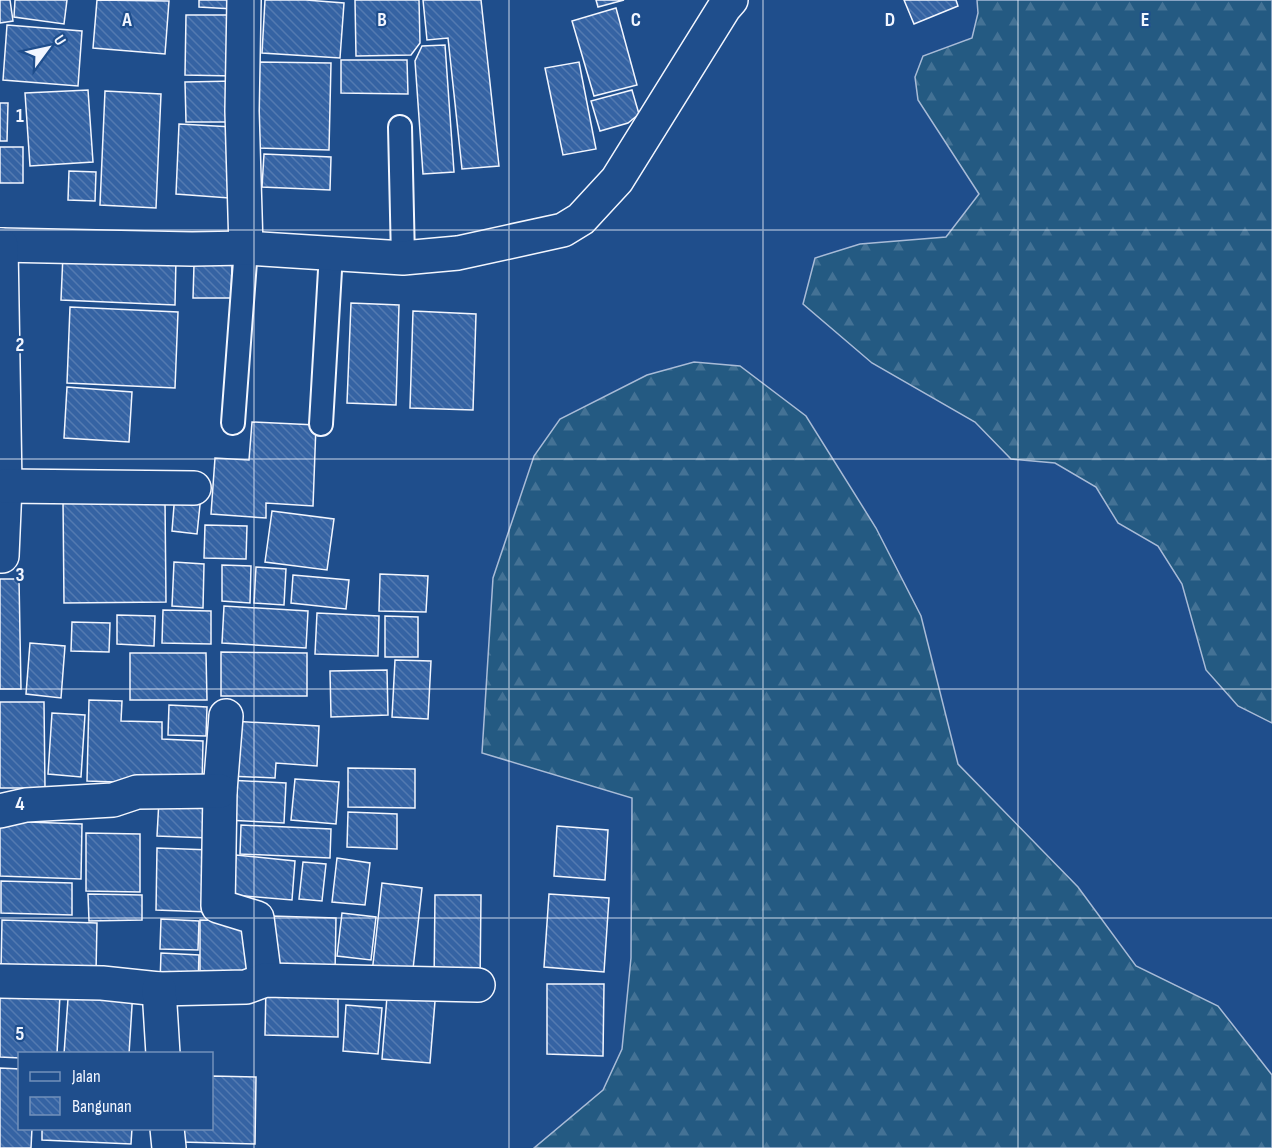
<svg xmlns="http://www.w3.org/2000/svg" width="1272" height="1148" font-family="'Sofia Sans Condensed',sans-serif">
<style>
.forest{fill:url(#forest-firs);stroke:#a8bbd7;stroke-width:1.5}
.building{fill:url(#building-back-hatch);stroke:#f2f6ff;stroke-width:1.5}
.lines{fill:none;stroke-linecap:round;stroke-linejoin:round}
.service-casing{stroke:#f2f6ff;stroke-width:26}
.minor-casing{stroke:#f2f6ff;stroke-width:36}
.service{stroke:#1f4e8c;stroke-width:22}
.minor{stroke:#1f4e8c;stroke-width:33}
.grid{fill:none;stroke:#f2f6ff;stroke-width:1.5;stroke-opacity:0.55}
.grid-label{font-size:20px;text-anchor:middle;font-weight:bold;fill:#f2f6ff;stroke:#1f4e8c;stroke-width:4.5;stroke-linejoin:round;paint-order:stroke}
</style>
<defs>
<pattern id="forest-firs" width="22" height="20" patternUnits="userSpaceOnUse" patternTransform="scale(1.5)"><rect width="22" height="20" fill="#245a82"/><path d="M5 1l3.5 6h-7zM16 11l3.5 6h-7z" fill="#447295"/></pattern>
<pattern id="building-back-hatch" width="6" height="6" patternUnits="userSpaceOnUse" patternTransform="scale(1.5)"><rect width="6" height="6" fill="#3563a3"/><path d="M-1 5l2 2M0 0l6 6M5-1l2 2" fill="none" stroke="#537ab1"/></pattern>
</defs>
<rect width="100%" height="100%" fill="#1f4e8c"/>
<g class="forest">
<path d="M977,0H1272V723L1238,706L1206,670L1182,584L1158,546L1118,523L1096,487L1055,463L1011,459L975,422L872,363L803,304L815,258L860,244L946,237L979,194L918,100L915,77L923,56L972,38L978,13Z"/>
<path d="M694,362L740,366L806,416L876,528L921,616L958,764L1078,887L1136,966L1218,1006L1272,1075V1148H534L603,1090L622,1049L631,958L632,798L482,753L493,578L534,456L560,419L647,375Z"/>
</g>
<g class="building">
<path d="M0,0H10L13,21L0,23Z"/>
<path d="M15,0H67L64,24L14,17Z"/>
<path d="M97,0L169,1L165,54L93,48Z"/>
<path d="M199,0H233V9L199,7Z"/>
<path d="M265,0H306L344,3L340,58L262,53Z"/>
<path d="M355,0H419L420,43L411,55L356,56Z"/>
<path d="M423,0H481L499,166L462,169L448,38L427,40Z"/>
<path d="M596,0H624L598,7Z"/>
<path d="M904,0H956L958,6L914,24Z"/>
<path d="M616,8L637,85L594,96L572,21Z"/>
<path d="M186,15H234L233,76L185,75Z"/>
<path d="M7,25L82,31L78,86L3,80Z"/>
<path d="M445,45L454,172L423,174L415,61L422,46Z"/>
<path d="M341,60H407L408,94L341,93Z"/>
<path d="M259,62L331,63L329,150L258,148Z"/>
<path d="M579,62L596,149L563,155L545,68Z"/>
<path d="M235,81V122H186L185,82Z"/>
<path d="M88,90L93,162L30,166L25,93Z"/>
<path d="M632,90L639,114L628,123L600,131L591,101Z"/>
<path d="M105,91L161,94L156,208L100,205Z"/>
<path d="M0,103H8L7,141H0Z"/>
<path d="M179,124L233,127L229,198L176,194Z"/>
<rect x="0" y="147" width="23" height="36"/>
<path d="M264,154L331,157L330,190L262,187Z"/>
<path d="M69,171L96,172L95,201L68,200Z"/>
<path d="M63,254L176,258L175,305L61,300Z"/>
<path d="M194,265H232L231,298H193Z"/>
<path d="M351,303L399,305L396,405L347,403Z"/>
<path d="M70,307L178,312L175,388L67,383Z"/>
<path d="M413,311L476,314L473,410L410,408Z"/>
<path d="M67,387L132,392L129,442L64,438Z"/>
<path d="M252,422L316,425L313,506L266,503V518L211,514L215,458L249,460Z"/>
<path d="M175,493L201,495L197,534L172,531Z"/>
<path d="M63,500H165L166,602L64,603Z"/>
<path d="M272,511L334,519L327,570L265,562Z"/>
<path d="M205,525L247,526L246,559L204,558Z"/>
<path d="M174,562L204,564L203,608L172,606Z"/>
<path d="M222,565L251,566L250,603L222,601Z"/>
<path d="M256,567L286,569L284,605L254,603Z"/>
<path d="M380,574L428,576L426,612L379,611Z"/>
<path d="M293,575L349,580L346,609L291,603Z"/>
<path d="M0,579H19L21,689H0Z"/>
<path d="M224,606L308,611L306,648L222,643Z"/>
<path d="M163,610L211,611V644L162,643Z"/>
<path d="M317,613L379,616L378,656L315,654Z"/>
<path d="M117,615L155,616L154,646L117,644Z"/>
<path d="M385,616L418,617V657H385Z"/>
<path d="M72,622L110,623L109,652L71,651Z"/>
<path d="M30,643L65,646L61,698L26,694Z"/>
<path d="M221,652L307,653V696H221Z"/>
<path d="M130,653H206L207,700H130Z"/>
<path d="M395,660L431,661L428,719L392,717Z"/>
<path d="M387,670L388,715L331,717L330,671Z"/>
<path d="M89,700L122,701L121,721L162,722V739L203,741L202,785L87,781Z"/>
<path d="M0,702H44L45,788H0Z"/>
<path d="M169,705L207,707L206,736L168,735Z"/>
<path d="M52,713L85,715L81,777L48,774Z"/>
<path d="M232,721L319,726L317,766L276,763L275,778L229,776Z"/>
<path d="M348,768L415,769V808L348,807Z"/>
<path d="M295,779L339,782L336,824L291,820Z"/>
<path d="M228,780L286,783L284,823L226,820Z"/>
<path d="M159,800L211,802L209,838L157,836Z"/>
<path d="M348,812L397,814V849L347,847Z"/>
<path d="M0,821L82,824L81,879L0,876Z"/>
<path d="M241,825L331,829L330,858L240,854Z"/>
<path d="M557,826L608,830L605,880L554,876Z"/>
<path d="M86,833L140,834V892L86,891Z"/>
<path d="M157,848L211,850L209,912L156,910Z"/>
<path d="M236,855L295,861L292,900L233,895Z"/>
<path d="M337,858L370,863L365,905L332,902Z"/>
<path d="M303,862L326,864L322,901L299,899Z"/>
<path d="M1,881L72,883V915L1,913Z"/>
<path d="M382,883L422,888L412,978L372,973Z"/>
<path d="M88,894L142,895V920L89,921Z"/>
<path d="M549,894L609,898L604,972L544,967Z"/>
<path d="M435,895H481L480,985L434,984Z"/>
<path d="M342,913L376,917L371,960L337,956Z"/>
<path d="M271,916L336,918L335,973L270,971Z"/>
<path d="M161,919L199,921L198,950L160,949Z"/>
<path d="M2,920L97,923L96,972L1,969Z"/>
<path d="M200,920L253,921L252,982H200Z"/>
<path d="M161,953L199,955L198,984L160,983Z"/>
<path d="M388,984L436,989L430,1063L382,1059Z"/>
<path d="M547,984H604L603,1056L547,1054Z"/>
<path d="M69,985L133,990L129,1054H64Z"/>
<path d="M266,985L338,987V1037L265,1035Z"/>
<path d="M0,991L60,994L57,1054H20V1058L0,1057Z"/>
<path d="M346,1005L382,1008L378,1054L343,1051Z"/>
<path d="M0,1068L20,1069V1128H32L31,1148H0Z"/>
<path d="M212,1076L256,1077L255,1144L181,1142V1128H212Z"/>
<path d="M42,1128H132L131,1144L42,1140Z"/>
</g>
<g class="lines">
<g class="service-casing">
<g id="service">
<path d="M400,127L403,258"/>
<path d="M233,423L246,248"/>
<path d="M321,424L331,253"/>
</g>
</g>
<g class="minor-casing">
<g id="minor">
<path d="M244,0L242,111L246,248"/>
<path d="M0,245L192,249L246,248L403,258L458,253L563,230L581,219L617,180L724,8L731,0"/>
<path d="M1,245L5,486L2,556"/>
<path d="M5,486L194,488"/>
<path d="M226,716L220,791L218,906L257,918L265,980"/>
<path d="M0,811L26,805L113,800L137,792L220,791"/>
<path d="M0,981L102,983L159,989L246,987L265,980L478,985"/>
<path d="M159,989L163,1054"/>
<path d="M167,1128L169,1148"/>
</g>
</g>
<use href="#service" class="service"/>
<use href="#minor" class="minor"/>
</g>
<path class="grid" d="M254,0V1148M509,0V1148M763,0V1148M1018,0V1148M0,230H1272M0,459H1272M0,689H1272M0,918H1272"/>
<g class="grid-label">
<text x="127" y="26">A</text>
<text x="382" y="26">B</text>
<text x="636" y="26">C</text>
<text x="890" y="26">D</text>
<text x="1145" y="26">E</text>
<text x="20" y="122">1</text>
<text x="20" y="351">2</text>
<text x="20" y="581">3</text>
<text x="20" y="810">4</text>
<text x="20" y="1040">5</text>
</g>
<rect x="18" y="1052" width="195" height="78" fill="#1f4e8c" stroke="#7391ba" stroke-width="1.5"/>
<rect x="30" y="1072" width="30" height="9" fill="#1f4e8c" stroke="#7391ba" stroke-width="1.5"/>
<text x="72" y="1082" font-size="18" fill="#f2f6ff">Jalan</text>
<rect x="30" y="1097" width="30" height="18" fill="url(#building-back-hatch)" stroke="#7391ba" stroke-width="1.5"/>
<text x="72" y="1112" font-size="18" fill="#f2f6ff">Bangunan</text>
<g transform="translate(48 48) rotate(57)" stroke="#1f4e8c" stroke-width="4.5" paint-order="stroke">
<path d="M0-4.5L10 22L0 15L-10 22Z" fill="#f2f6ff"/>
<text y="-9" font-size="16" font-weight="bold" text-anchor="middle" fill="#f2f6ff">U</text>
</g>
</svg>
